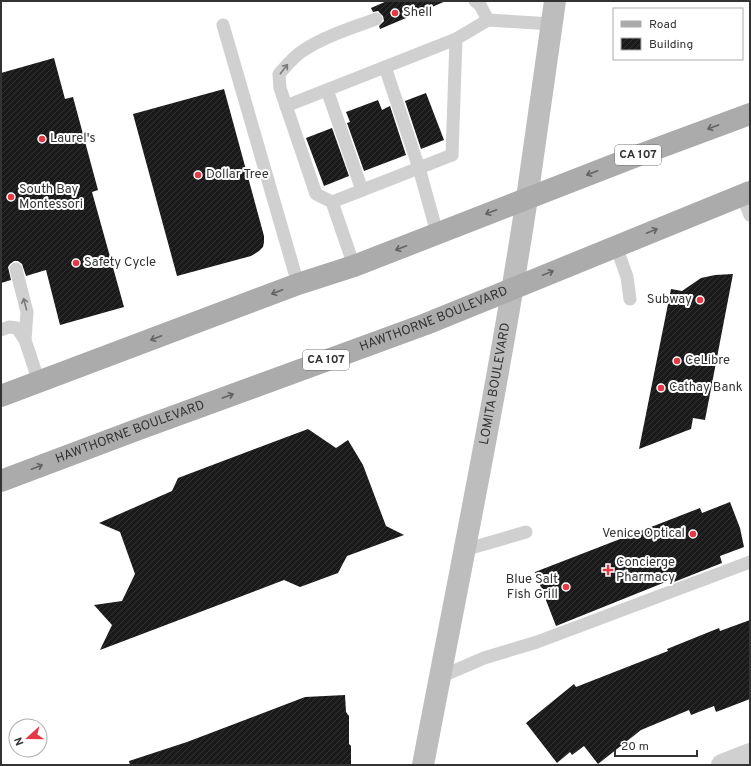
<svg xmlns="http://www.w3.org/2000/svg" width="751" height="766" font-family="Overpass,sans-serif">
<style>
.building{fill:url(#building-hatch)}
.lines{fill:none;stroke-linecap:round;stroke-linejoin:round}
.service{stroke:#d0d0d0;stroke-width:13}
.minor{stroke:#d0d0d0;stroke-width:22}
.secondary{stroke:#bdbdbd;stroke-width:22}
.primary{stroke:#ababab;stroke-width:22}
.oneway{stroke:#7a7a7a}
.oneway2{stroke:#636363}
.poi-dot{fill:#e63946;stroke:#fff;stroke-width:1.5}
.labels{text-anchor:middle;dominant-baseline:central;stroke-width:4;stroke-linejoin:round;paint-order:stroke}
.shield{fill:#fff;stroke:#707070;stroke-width:1}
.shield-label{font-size:12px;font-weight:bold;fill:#333}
.poi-label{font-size:13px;fill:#333;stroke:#fff;text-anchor:start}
.street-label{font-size:13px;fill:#333;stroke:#fff}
</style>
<defs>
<pattern id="building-hatch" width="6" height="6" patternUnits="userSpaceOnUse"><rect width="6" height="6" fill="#1a1a1a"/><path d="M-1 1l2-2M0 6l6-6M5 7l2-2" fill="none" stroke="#333"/></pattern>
</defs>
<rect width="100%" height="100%" fill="#fff"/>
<g class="building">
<path d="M387,1H446L380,29L379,26L384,21L383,16L378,11L373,12L371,8Z"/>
<path d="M54,58L65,99L73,97L98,190L92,192L124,307L60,325L46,270L26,276L22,264L18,261H14L10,264L8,267L11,280L1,283V73Z"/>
<path d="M224,89L264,236V242L263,247L259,251L251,256L177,276L133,114Z"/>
<path d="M426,93L444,140L421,149L405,101Z"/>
<path d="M378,100L382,110L390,106L406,155L364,171L347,123L350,122L346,112Z"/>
<path d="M332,128L349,176L324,186L306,138Z"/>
<path d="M733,274L705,420L693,418L691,429L639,449L671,289L682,291L701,278L715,275Z"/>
<path d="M308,429L336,448L348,440L363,465L386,526L404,535L347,556L338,573L300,587L284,580L100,650L112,625L94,605L122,601L135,574L120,532L99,523L172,491L178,478Z"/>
<path d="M730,502L740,528L744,547L720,556L722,563L674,582L673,579L556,626L535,572L700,508L702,513Z"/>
<path d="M750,620V699L716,712L714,706L691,715L689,710L641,730L598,764L584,746L572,755L570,752L557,763L526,723L574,684L576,687L668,651L667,649L719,628L720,631Z"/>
<path d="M345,695L346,712L349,716V744L351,746V765H130L129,761L187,742L305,697Z"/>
</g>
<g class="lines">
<g class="service">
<path d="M475,1L480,5L488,20"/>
<path d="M223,25L298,284"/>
<path d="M385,67L419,168L437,233"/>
<path d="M327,90L362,190"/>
<path d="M286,106L456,39L488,20L552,24"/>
<path d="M742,195L750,215"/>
<path d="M332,202L452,155L456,39"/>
<path d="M616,246L627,277L630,299"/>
<path d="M354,266L332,202L316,194L280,88L279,74C287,65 294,56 304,50C325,36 352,28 376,19"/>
<path d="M16,269L27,312L25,340"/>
<path d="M1,330L9,327L17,328L25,340L39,382"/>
<path d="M464,550L526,532"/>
<path d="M440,677L484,658L537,642L750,562"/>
</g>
<path class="minor" d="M722,765L750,754"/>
<path class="secondary" id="s1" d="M423,765C459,576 498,388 527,198C537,132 545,67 555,1"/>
<g class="primary">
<path d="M1,396L298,284L354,266L634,157L750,114"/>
<path id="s2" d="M1,481L139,429L426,324L750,192"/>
</g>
</g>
<defs><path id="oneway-shaft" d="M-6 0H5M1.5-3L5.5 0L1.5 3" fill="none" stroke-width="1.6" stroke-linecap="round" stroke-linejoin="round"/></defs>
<g class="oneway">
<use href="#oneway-shaft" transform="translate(284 69) rotate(-52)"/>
<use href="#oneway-shaft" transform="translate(25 304) rotate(-105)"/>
</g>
<g class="oneway2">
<use href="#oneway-shaft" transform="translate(713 127) rotate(160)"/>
<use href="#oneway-shaft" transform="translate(592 173) rotate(159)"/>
<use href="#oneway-shaft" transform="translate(491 212) rotate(159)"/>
<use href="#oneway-shaft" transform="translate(652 231) rotate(-22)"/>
<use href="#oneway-shaft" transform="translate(401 248) rotate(159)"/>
<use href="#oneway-shaft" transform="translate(548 273) rotate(-22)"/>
<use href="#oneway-shaft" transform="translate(277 292) rotate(159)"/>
<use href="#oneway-shaft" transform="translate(156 338) rotate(159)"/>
<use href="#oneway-shaft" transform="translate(228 396) rotate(-20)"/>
<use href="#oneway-shaft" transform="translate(37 467) rotate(-21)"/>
</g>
<g class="poi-dot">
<circle cx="395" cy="13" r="4"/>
<circle cx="42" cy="139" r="4"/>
<circle cx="198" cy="175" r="4"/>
<circle cx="11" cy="197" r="4"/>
<circle cx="76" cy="263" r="4"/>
<circle cx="700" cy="300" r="4"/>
<circle cx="677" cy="361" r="4"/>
<circle cx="661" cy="388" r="4"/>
<circle cx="693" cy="534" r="4"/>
<path d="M606 564h4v4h4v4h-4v4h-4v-4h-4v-4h4z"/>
<circle cx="566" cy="587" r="4"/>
</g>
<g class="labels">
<g class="shield">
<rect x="615" y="145" width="46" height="20" rx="3"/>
<rect x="303" y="350" width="46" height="20" rx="3"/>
</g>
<g class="shield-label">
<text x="638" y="155">CA 107</text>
<text x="326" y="360">CA 107</text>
</g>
<g class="poi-label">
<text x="403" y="13">Shell</text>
<text x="50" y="139">Laurel's</text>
<text x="206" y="175">Dollar Tree</text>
<text x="19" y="190">South Bay<tspan x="19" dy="15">Montessori</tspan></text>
<text x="84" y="263">Safety Cycle</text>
<text x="692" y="300" text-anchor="end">Subway</text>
<text x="685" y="361">CeLibre</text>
<text x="669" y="388">Cathay Bank</text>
<text x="685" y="534" text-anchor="end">Venice Optical</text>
<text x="616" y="563">Concierge<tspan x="616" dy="15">Pharmacy</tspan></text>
<text x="558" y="580" text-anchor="end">Blue Salt<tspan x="558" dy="15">Fish Grill</tspan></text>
</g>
<g class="street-label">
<text stroke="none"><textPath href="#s2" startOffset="462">HAWTHORNE BOULEVARD</textPath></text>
<text stroke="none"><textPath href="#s1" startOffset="388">LOMITA BOULEVARD</textPath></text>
<text stroke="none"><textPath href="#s2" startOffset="138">HAWTHORNE BOULEVARD</textPath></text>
</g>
</g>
<rect width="751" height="766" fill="none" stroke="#333333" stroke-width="4"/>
<rect x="613" y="8" width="130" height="52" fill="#ffffff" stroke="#adadad"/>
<rect x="621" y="21" width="20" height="6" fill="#ababab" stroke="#adadad"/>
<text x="649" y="28" font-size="12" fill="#333333">Road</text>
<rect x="621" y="38" width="20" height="12" fill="url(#building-hatch)" stroke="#adadad"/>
<text x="649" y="48" font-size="12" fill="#333333">Building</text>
<g transform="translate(28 738) rotate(249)"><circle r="19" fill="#ffffff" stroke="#adadad"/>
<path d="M0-3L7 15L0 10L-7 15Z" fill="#e63946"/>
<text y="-6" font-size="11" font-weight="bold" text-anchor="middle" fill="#333333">N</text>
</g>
<path d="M615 750v6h82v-6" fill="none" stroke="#333333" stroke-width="2"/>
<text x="621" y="750" font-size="12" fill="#333333" stroke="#ffffff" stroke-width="3" paint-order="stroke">20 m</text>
</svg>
